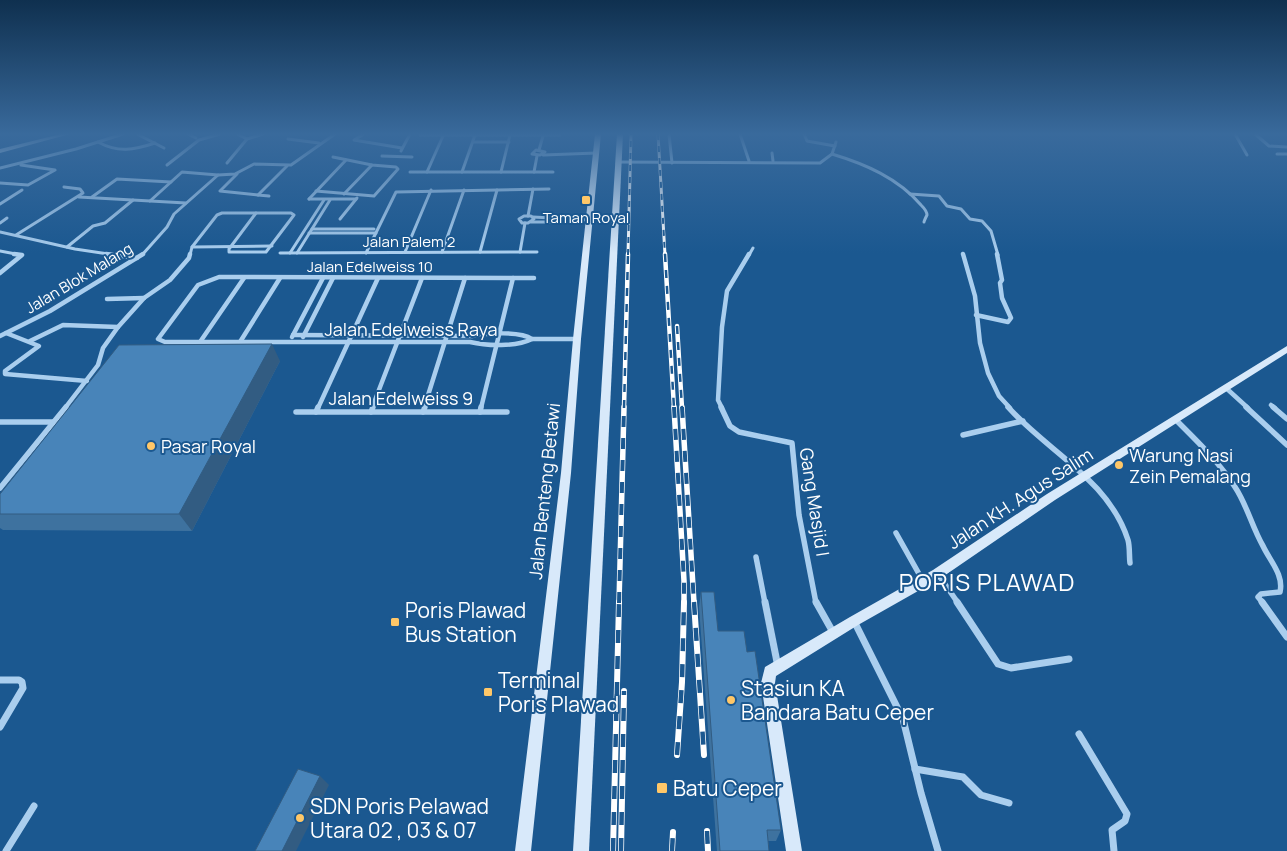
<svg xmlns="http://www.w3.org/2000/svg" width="1287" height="851" font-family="Manrope,sans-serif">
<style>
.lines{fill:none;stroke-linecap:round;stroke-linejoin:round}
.street-far3{stroke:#aaceee;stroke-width:3}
.street-far2{stroke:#aaceee;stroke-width:4.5}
.street-far1{stroke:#aaceee;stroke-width:5.5}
.street{stroke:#aaceee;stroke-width:7}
.secondary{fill:#d8e9fa;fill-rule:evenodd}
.rail-far3-casing{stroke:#fff;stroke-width:3}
.rail-far2-casing{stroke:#fff;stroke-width:4.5}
.rail-far1-casing{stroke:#fff;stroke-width:5.5}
.rail-casing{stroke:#fff;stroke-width:6}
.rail-far3{stroke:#1b5890;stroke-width:2;stroke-dasharray:6;stroke-linecap:butt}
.rail-far2{stroke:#1b5890;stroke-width:2.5;stroke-dasharray:8;stroke-linecap:butt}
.rail-far1{stroke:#1b5890;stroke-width:4;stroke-dasharray:11;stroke-linecap:butt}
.rail{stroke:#1b5890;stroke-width:4.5;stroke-dasharray:13;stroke-linecap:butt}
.wall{fill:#3e729f}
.shaded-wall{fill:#325c82}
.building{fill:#4884b9;stroke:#325c82}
.poi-dot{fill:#ffc768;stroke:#1b5890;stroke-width:2}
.labels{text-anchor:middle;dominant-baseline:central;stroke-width:4;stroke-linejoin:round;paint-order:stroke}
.far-poi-label{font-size:15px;fill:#fff;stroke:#1b5890}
.far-street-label{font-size:15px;fill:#fff;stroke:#1b5890}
.street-label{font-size:18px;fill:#fff;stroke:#1b5890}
.poi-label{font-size:18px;fill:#fff;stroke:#1b5890;text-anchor:start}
.near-poi-label{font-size:21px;fill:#fff;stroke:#1b5890;text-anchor:start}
.near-quarter-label{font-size:24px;letter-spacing:1px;fill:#fff;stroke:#1b5890}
</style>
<rect width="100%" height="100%" fill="#1b5890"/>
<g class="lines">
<g class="street-far3">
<path d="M137,134L164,148"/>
<path d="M188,134L196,138"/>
<path d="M237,134L247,139L263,134"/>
<path d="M364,134L354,140L402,148"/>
<path d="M669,134L672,163"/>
<path d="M740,134L749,161"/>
<path d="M804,134L807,141L835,146"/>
<path d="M1235,134L1247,155"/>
<path d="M1255,134L1269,146L1287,147"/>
<path d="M420,135H560"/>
<path d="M288,139L319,143"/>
<path d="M98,142C118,153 134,150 155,143"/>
<path d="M473,142H509"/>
<path d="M536,150L545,152L540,155L532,154Z"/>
<path d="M539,150L543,136"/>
<path d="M401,151L410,134"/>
<path d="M772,153L773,161"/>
<path d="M832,154C865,164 898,178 921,205C923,207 927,211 927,215C927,215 924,221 924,222"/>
<path d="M1277,154H1287"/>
<path d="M543,155L596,153"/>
<path d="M382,156L412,157"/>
<path d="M618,162L820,163L832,154L836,142"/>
<path d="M227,163L247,139"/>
<path d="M167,165L199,140L220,134"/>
<path d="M0,168L76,149L123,134"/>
<path d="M410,172H553"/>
<path d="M427,172L443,136"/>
<path d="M462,172L475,135"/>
<path d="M501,172L510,135"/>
<path d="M534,172L537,156"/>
<path d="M237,174L220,191L258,195"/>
<path d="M0,183L28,185L55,170L21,165"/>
<path d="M316,191L374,196L398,169L396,167L372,165L333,157"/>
<path d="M344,194L372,165"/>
<path d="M910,194L939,196L947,206L961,209L970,219L982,221L991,231L998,255"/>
<path d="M269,196L258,195L287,166"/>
<path d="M79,197L186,203"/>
<path d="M92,197L117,179L171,182"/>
<path d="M309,199L346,160"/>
<path d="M309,199H356"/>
<path d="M150,201L182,172L218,175"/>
<path d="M0,204L22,190"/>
<path d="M256,213H291L294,215L266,252H229V249Z"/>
<path d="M524,216H531L534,219L528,223H522L519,219Z"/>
<path d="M528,216L533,189"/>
<path d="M533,217L589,220"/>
<path d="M340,219L357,198"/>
<path d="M531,222H552L557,219"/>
<path d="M0,223L7,218"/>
<path d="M312,229H374"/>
<path d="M0,232L75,249L115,255"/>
<path d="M309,233H376"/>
<path d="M16,235L83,193L80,189L64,187"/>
<path d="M67,247L93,226L105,223L133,200"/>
<path d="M192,247L272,246"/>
<path d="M0,251L21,255"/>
<path d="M405,252L431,190"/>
<path d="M442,252L464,190"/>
<path d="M480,252L497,190"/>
<path d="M520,252L525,223"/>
<path d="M280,253L537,252"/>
<path d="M290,253L324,200"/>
<path d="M297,253L330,200"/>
<path d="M366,253L396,192L549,189"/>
<path d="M142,255L167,227L174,214L218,175L235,174L254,164L291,165L335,134"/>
<path d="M190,255L192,247L217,215L222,213H256"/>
<path d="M749,255L753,248"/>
</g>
<g class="street-far2">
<path d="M106,254L137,258"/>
<path d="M963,254L975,296L980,343L988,373L999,396L1010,408"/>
<path d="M0,273L22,255L14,254"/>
<path d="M107,299L144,298"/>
<path d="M976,315L1008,322L1011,318L1002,298L1000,283L1002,280L997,254"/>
<path d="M6,333L39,346L5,371V374L87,381"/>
<path d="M293,335L472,336C487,333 520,331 532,339H577"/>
<path d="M0,336L50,311L143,254"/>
<path d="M292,337L323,278"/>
<path d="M303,337L333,278"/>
<path d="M532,339C516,347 487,346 470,342H165L158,339L198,285L219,277L534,278"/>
<path d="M30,341L63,325L118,327"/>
<path d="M200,342L244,278"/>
<path d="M240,342L280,278"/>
<path d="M1226,388L1248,408"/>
<path d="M1271,405L1275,408"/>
<path d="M65,408L98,365L103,348L118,327L144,298L170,280L189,258L190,254"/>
<path d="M318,408L378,278"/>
<path d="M372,408L422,278"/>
<path d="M424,408L465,278"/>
<path d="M481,408L513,278"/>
<path d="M722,408L718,400L722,327L727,291L749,254"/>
</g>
<g class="street-far1">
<path d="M721,407L730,426L739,432L792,443L799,515L816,603"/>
<path d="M1008,407C1047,451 1109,480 1128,540C1130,547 1129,556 1130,563"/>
<path d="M1246,407L1287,445"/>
<path d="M1273,407L1287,419"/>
<path d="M296,412H507"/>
<path d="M316,412L318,407"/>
<path d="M371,412L373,407"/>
<path d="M423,412L425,407"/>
<path d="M480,412L481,407"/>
<path d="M1176,420C1197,441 1219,462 1235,487C1247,505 1252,527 1263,546C1270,561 1284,575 1280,592L1261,594L1258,597L1263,603"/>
<path d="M0,422H53"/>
<path d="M963,435L1023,421"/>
<path d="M0,488L66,407"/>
<path d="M896,533L923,581"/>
<path d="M756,557L765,603"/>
<path d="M938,574L958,603"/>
</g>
<g class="street">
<path d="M765,602L778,667"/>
<path d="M816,602L834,634"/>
<path d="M957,602L998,664L1011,668L1069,659"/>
<path d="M1262,602L1287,637"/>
<path d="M854,621L903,719L921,793L938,851"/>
<path d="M0,680H19L22,682L23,688L0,727"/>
<path d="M1079,734L1127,814L1125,821L1112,830L1114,851"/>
<path d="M915,769L963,777L981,795L1009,803"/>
<path d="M6,851L34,806"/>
</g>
<g class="secondary">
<path d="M61,134H70L0,153V149Z"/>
<path d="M595,134H601L581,339L571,473L531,851H515L561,473L573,339Z"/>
<path d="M617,134H623L589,851H573Z"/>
<path d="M1287,346V353L1055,500L941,578L858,625L776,676L775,683L802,851H786L761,683L765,667L850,617L933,570L1047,494Z"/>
</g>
<g class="rail-far3-casing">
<g id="rail-far3">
<path d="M658,134L665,255"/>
<path d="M628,255L631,134"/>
</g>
</g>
<g class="rail-far2-casing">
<g id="rail-far2">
<path d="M665,254L674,408"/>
<path d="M677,326L682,408"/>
<path d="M624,408L628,254"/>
</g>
</g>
<g class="rail-far1-casing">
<g id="rail-far1">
<path d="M674,407L684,581V603"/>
<path d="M682,407L694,603"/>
<path d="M619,603L624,407"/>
</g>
</g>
<g class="rail-casing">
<g id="rail">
<path d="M694,602L704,755"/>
<path d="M677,755L682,682L684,602"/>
<path d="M707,831L708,851"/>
<path d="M613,851L619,602"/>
<path d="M621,851L624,691"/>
<path d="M672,851L673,832"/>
</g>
</g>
<use href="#rail-far3" class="rail-far3"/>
<use href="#rail-far2" class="rail-far2"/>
<use href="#rail-far1" class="rail-far1"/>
<use href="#rail" class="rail"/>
</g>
<g class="wall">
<path d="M280,361L192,531L3,530L0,528V494Z"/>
<path d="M701,592L718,631L747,652L781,830L776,841H768L769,851H717L699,607Z"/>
</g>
<g class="shaded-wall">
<path d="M272,344L280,361L192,531L179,514Z"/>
<path d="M320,776L329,785L296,851H282Z"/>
</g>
<g class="building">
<path d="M272,344L179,514H0V494L119,345Z"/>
<path d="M701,592H714L718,631H744L747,652L755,651L781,830H767L769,851H720Z"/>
<path d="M298,769L320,776L282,851H255Z"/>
</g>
<linearGradient id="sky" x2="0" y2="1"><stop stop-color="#0f304f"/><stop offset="0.53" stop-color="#396a9c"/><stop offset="1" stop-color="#396a9c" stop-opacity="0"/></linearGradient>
<rect width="1287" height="253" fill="url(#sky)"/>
<g class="poi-dot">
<rect x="581" y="195" width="10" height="10" rx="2.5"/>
<circle cx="151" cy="446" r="5"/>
<circle cx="1119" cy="465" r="5"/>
<rect x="390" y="617" width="10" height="10" rx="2.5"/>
<rect x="483" y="687" width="10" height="10" rx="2.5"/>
<circle cx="731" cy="700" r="5"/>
<rect x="656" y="782" width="12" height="12" rx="2.5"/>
<circle cx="300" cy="818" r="5"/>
</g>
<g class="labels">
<g class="far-poi-label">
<text x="586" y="217">Taman Royal</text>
</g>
<g class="far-street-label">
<text x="409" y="241">Jalan Palem 2</text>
<text x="370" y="266">Jalan Edelweiss 10</text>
<text transform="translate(79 278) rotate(-31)">Jalan Blok Malang</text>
</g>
<g class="street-label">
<text x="411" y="329">Jalan Edelweiss Raya</text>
<text x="401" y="398">Jalan Edelweiss 9</text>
<text transform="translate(544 491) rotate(-84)">Jalan Benteng Betawi</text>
<text transform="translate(1020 498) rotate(-33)">Jalan KH. Agus Salim</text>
<text transform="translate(815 502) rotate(81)">Gang Masjid I</text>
</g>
<g class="poi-label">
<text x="161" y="446">Pasar Royal</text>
<text x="1129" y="455">Warung Nasi<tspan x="1129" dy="21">Zein Pemalang</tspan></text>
</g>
<g class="near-poi-label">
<text x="405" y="610">Poris Plawad<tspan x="405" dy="24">Bus Station</tspan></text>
<text x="498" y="680">Terminal<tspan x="498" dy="24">Poris Plawad</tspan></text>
<text x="741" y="688">Stasiun KA<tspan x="741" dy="24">Bandara Batu Ceper</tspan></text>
<text x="673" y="788">Batu Ceper</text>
<text x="310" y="806">SDN Poris Pelawad<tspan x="310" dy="24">Utara 02 , 03 &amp; 07</tspan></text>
</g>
<g class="near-quarter-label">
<text x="987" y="581">PORIS PLAWAD</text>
</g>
</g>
</svg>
